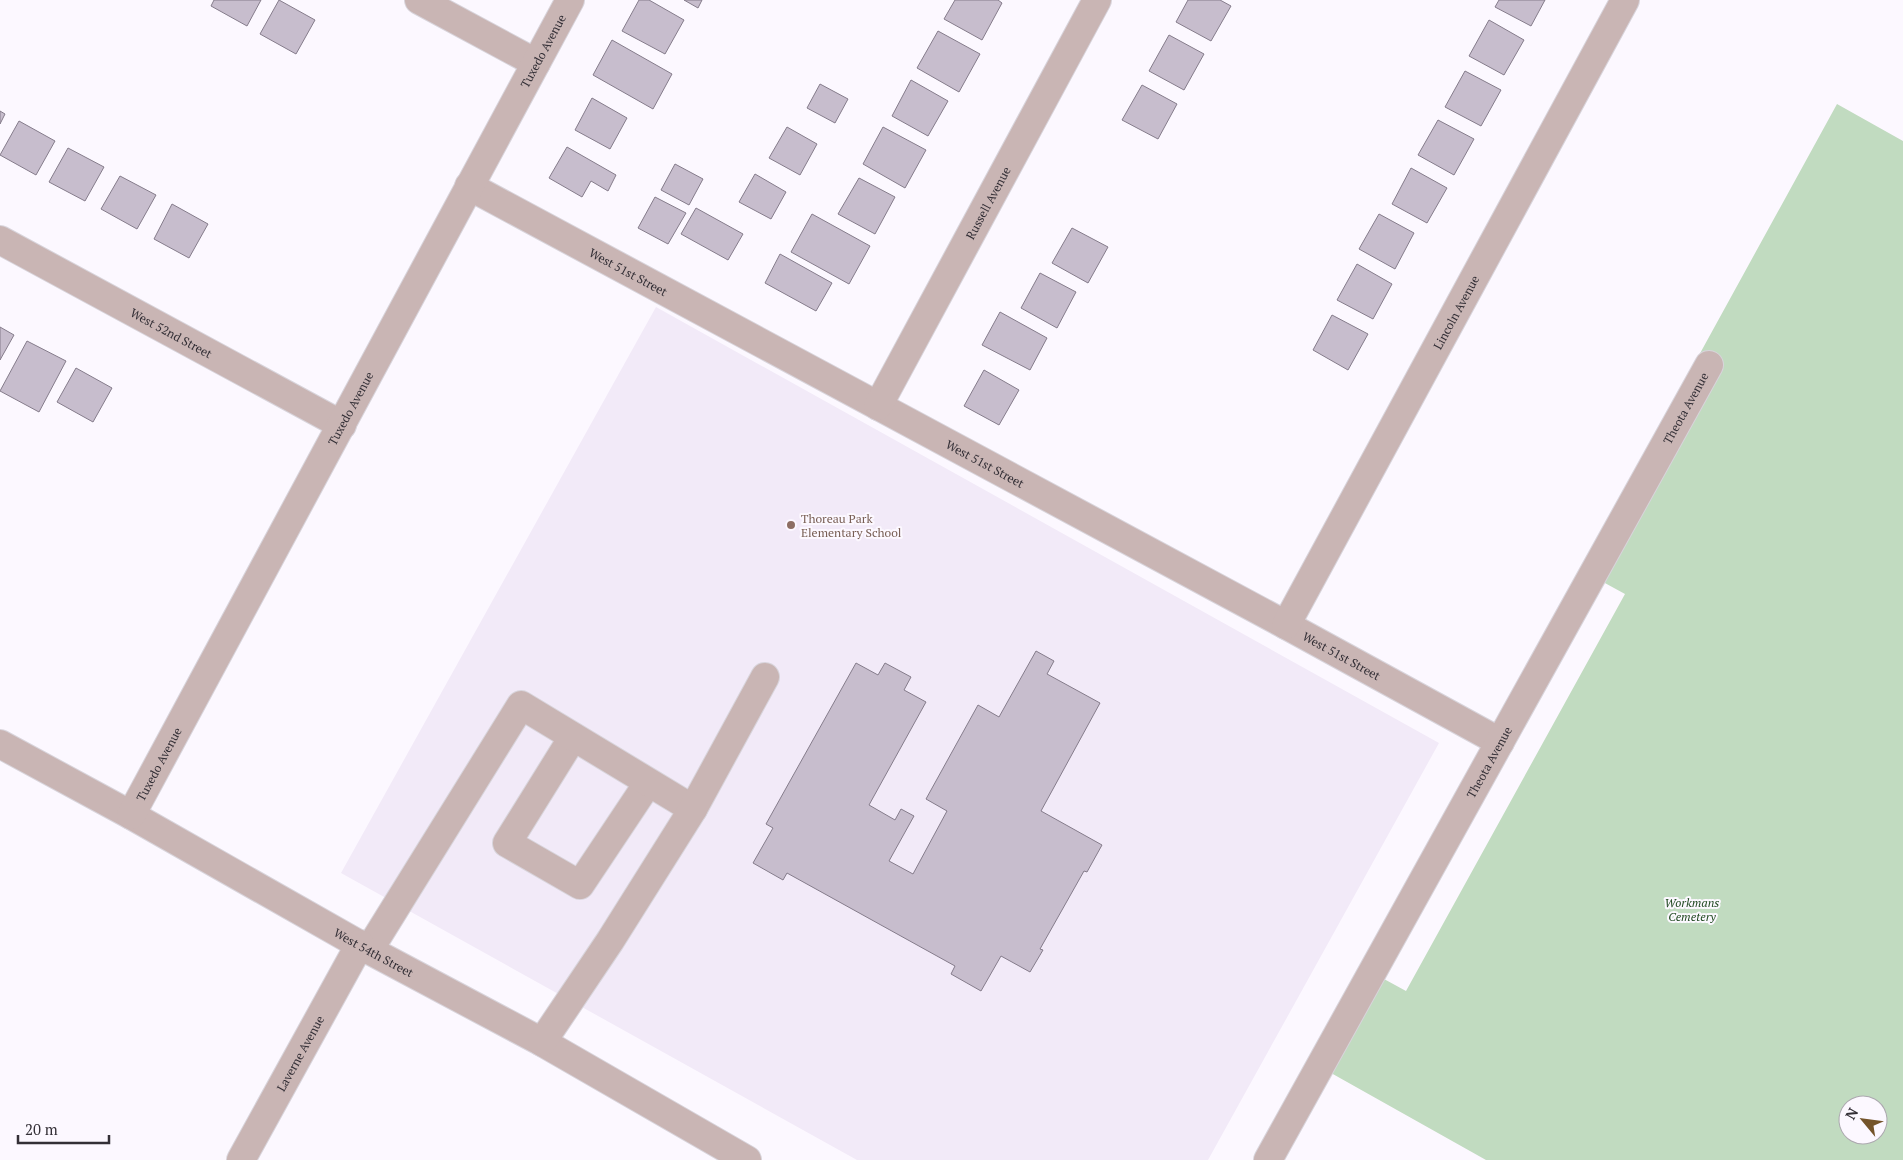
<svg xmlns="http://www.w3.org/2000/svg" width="1903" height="1160" font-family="'PT Serif',serif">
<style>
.built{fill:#f2eaf8}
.green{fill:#c1dbc0;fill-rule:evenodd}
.building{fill:#c7bdcd;stroke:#857c8b}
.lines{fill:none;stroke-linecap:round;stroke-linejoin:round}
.minor-casing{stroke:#d8d4db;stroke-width:30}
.minor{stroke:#c9b5b4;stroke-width:28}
.education-dot{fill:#8d6e63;stroke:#fcf8ff;stroke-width:2}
.labels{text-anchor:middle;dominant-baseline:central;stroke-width:4;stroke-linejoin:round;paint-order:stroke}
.street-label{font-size:12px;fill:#332f36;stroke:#fcf8ff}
.education-label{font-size:12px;fill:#785e54;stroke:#fcf8ff;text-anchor:start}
.park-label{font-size:12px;font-style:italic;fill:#204921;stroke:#fcf8ff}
</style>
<rect width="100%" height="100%" fill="#fcf8ff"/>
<path class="built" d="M656,307L1439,743L1208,1160H857L341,873Z"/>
<path class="green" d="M1837,104L1903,141V1160H1486L1331,1073L1384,979L1406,991L1625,594L1581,570ZM1848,1105H1878V1135H1848Z"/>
<g class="building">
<path d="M214,0H261L247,26L211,6Z"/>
<path d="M279,0L315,20L296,54L260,34Z"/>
<path d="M639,0H649L684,20L665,54L622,31Z"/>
<path d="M684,0H702L698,8Z"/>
<path d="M955,0H998L1002,3L982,40L944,19Z"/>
<path d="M1188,0H1220L1231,6L1211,41L1176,22Z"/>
<path d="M1499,0H1545L1531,26L1495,7Z"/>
<path d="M1489,20L1524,40L1504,75L1469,56Z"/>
<path d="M938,31L980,54L959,92L917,68Z"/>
<path d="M1169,35L1204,54L1184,90L1149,71Z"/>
<path d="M612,40L672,74L653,109L593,75Z"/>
<path d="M1465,71L1501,90L1481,126L1445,107Z"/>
<path d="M911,80L948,101L928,136L892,116Z"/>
<path d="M820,84L848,99L835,123L807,108Z"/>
<path d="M1142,85L1177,104L1158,139L1122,120Z"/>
<path d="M592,98L627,118L610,149L575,130Z"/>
<path d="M0,111L5,114L0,124Z"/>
<path d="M1438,120L1474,139L1454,175L1418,155Z"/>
<path d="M19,121L55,141L36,175L0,155Z"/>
<path d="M787,127L817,144L800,175L769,158Z"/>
<path d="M883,127L926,150L905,188L863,164Z"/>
<path d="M567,147L616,175L608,191L591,181L582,197L549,178Z"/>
<path d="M68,148L104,167L85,201L49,182Z"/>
<path d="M675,164L703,179L689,205L661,190Z"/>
<path d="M1411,168L1447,188L1427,223L1392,204Z"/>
<path d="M755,174L786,192L771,219L739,202Z"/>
<path d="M120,176L156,195L137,229L101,209Z"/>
<path d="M859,178L895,197L875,234L838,214Z"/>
<path d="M655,197L686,213L668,244L638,228Z"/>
<path d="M172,204L208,224L189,258L154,239Z"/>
<path d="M696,208L743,234L728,260L681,234Z"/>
<path d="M812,214L870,246L849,284L791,252Z"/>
<path d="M1379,214L1414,233L1395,269L1359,249Z"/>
<path d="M1072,228L1108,247L1088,283L1052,263Z"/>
<path d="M780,254L832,283L816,311L765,283Z"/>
<path d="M1357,264L1392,284L1373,319L1337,300Z"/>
<path d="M1040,273L1076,292L1057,328L1021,308Z"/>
<path d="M1000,312L1047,338L1030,370L982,345Z"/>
<path d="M1332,315L1368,334L1348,370L1313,350Z"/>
<path d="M0,327L14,335L0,360Z"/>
<path d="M27,341L66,361L39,412L0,391Z"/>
<path d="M76,368L112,388L93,422L57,402Z"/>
<path d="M984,370L1019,390L999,425L964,406Z"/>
<path d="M1036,651L1054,661L1047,674L1100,703L1041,811L1102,845L1087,872L1084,871L1040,949L1043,950L1030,972L1001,956L981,991L951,974L955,966L787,873L783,880L753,863L773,828L766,824L856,663L878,675L885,663L911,677L904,690L926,702L869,805L895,820L901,809L914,816L889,861L913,874L947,811L926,799L978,705L999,717Z"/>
</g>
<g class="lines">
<g class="minor-casing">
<g id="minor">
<path d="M419,0L536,63"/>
<path id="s1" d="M469,186L1286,625L1500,742"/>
<path id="s2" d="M0,240L342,425"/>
<path id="s3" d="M878,406L1097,0"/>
<path id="s4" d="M1286,625L1625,0"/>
<path d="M573,737L507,843L580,885L648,783"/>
<path id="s5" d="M0,744L131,815L369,950L542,1042L747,1160"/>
<path id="s6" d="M131,815L570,0"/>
<path d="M369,950L521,705L693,809"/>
<path d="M542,1042L610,941L693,809L765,677"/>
<path id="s7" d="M241,1160L360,944"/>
<path id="s8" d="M1268,1160L1709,365"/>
</g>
</g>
<use href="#minor" class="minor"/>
</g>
<circle class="education-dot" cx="791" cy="525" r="5"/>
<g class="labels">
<g class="street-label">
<text stroke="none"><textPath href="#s6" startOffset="868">Tuxedo Avenue</textPath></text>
<text stroke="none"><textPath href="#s3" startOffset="231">Russell Avenue</textPath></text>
<text stroke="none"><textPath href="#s1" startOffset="181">West 51st Street</textPath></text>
<text stroke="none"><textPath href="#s4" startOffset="356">Lincoln Avenue</textPath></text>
<text stroke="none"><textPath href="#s2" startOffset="195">West 52nd Street</textPath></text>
<text stroke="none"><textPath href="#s6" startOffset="462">Tuxedo Avenue</textPath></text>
<text stroke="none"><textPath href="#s8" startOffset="860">Theota Avenue</textPath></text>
<text stroke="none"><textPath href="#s1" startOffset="586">West 51st Street</textPath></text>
<text stroke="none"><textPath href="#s1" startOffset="991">West 51st Street</textPath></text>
<text stroke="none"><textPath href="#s8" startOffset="455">Theota Avenue</textPath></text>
<text stroke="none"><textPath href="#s6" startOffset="58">Tuxedo Avenue</textPath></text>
<text stroke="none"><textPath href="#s5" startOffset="428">West 54th Street</textPath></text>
<text stroke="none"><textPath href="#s7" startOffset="122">Laverne Avenue</textPath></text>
</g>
<g class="education-label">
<text x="801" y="518">Thoreau Park<tspan x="801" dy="14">Elementary School</tspan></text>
</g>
<g class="park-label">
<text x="1692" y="902">Workmans<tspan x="1692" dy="14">Cemetery</tspan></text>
</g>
</g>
<g transform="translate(1863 1120) rotate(299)"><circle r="24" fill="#fcf8ff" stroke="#aca8af"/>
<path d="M0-4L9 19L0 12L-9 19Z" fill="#74542a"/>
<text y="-8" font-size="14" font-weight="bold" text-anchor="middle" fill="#332f36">N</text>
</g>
<path d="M18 1135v8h91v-8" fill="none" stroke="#332f36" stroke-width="2.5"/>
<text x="25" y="1135" font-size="15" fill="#332f36" stroke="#fcf8ff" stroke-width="4" paint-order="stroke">20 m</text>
</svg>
